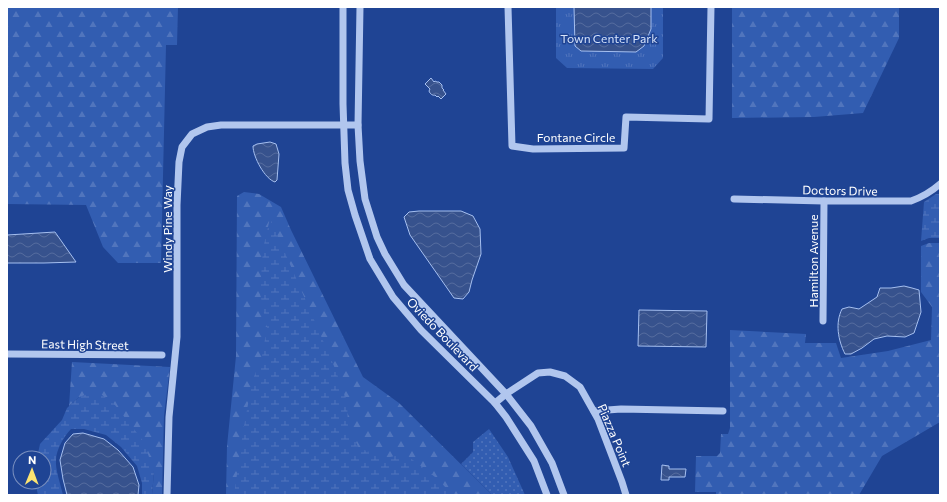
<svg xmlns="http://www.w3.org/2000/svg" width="947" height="502" font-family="Commissioner,sans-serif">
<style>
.grass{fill:url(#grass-dots)}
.forest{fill:url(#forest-firs)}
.wetland{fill:url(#wetland-marsh)}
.park{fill:url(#park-tufts)}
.water{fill:url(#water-waves);stroke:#a5bff0}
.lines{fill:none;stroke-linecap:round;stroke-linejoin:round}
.minor{stroke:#b1c6ee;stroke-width:7}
.labels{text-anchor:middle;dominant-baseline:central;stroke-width:3;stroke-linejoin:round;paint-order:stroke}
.park-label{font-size:12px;fill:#d7e3fa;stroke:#1f4494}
.street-label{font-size:12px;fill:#fff;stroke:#1f4494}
</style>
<defs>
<pattern id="grass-dots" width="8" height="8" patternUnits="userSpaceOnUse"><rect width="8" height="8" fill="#325db1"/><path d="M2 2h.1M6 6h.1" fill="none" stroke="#5175bd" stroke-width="1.8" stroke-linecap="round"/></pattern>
<pattern id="forest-firs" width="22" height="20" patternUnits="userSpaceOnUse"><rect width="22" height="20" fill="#325db1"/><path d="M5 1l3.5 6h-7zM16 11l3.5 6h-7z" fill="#5175bd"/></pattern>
<pattern id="wetland-marsh" width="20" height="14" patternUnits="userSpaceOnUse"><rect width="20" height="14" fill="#325db1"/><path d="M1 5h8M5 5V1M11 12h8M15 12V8" fill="none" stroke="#5175bd"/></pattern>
<pattern id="park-tufts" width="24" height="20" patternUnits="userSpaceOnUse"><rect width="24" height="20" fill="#325db1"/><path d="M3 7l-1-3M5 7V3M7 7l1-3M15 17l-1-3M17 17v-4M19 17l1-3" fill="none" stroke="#5175bd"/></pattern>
<pattern id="water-waves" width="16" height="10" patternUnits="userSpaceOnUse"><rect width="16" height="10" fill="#37528d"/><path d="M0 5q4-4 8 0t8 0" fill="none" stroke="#556c9e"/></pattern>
</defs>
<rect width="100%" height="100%" fill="#1f4494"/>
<path class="grass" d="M489,429L508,457L525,495H492L461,464L473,452V442Z"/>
<g class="forest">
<path d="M7,7H178L177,45H166L161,263H118L103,247L86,205L7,204Z"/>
<path d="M732,7H899V38L863,113L814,117L732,118Z"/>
<path d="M244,192L259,194L281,207L291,230L363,377L399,403L492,495H226L227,446L236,356L237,196Z"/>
<path d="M929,243H940V422L882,456L859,495H716V492H695L696,456H717L720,453L721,434H728L730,428V330L806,334L805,343H836L841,358L888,351L931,340L932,307L921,292V246Z"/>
<path d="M72,362L170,367L164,416L162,495H152L154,472L79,397L69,406Z"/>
</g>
<g class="wetland">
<path d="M936,194H940V238H929L921,241L924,202Z"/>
<path d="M270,218L334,366L347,401L348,427L359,448L385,458L405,454L439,480L452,495H234L243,432L252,382L262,356L267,328L260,293L263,249Z"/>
<path d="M97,391L115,405L144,442L154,472L152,495H142V483L137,466L121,447L106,435L84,429H71C64,436 56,450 56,460C55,469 61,486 63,495H38L35,482H44V458H37L40,444L62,420L67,408L79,397Z"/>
</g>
<path class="park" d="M556,7H663V58L653,69L567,68L556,58Z"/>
<g class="water">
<path d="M574,7H651V29L644,46L636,52L581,51L575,46Z"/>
<path d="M431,78L434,82L435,81L437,82H439L442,85V88L444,90H443L446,94L441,99L438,96L437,97L435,95C433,96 430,94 429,91L430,89L425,84Z"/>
<path d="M270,142L276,144L279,154L277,180L275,182C265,179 253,157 253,146L257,144Z"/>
<path d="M419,211H461L473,216L480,229L481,254L472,280L469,292L463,299L454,298L410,235L404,217L409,212Z"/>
<path d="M55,232L76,262L44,263H7V235Z"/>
<path d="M904,286L912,288L919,290L921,312L914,333L905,337L887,336L874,339L862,348L851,354H845C838,340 835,323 842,309L849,307L859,309L877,297L880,288H891Z"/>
<path d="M639,310L707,311L706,347L638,346Z"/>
<path d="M83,433L104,439L118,450L133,467L139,485L138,495H67L63,479L60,460L65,443L73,434Z"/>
<path d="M662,465L669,466V469H686L685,477H669V480H661Z"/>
</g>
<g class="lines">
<g class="minor">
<path d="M343,7V104L345,163L348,190L355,215L370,259L393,297L421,330L495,403L506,417L534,461L547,495"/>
<path d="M360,7L358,125L360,161L365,199L377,237L385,254L404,285L506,394L531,426L552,463L564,495"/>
<path d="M508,7L512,146L533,149L624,148L626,117L709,119L711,7"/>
<path d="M734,199L824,201H911C922,197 931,192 940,184"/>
<path d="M823,321L824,201"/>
<path d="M7,354L162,355"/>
<path d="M495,403L506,394L538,373L550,372L565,376L580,387L598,419L622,482L626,495"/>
<path d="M594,411L621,409L723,411"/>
<path d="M167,495L169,417L177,337V205L179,162L182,147L192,134L207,127L221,125H358"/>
</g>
</g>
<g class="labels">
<g class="park-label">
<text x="609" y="38">Town Center Park</text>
</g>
<g class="street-label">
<text x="576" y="137">Fontane Circle</text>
<text transform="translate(840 190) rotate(1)">Doctors Drive</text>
<text transform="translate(167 229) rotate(-90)">Windy Pine Way</text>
<text transform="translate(813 261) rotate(-90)">Hamilton Avenue</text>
<text transform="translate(443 334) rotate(46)">Oviedo Boulevard</text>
<text transform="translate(85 344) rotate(1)">East High Street</text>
<text transform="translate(615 435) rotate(67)">Piazza Point</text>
</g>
</g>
<rect width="947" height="502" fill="none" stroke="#ffffff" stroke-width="16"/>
<g transform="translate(32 470) rotate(1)"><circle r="19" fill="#1f4494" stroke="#798fbf"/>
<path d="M0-3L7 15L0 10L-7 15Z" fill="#fce471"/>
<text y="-6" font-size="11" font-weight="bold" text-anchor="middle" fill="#ffffff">N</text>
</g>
</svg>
